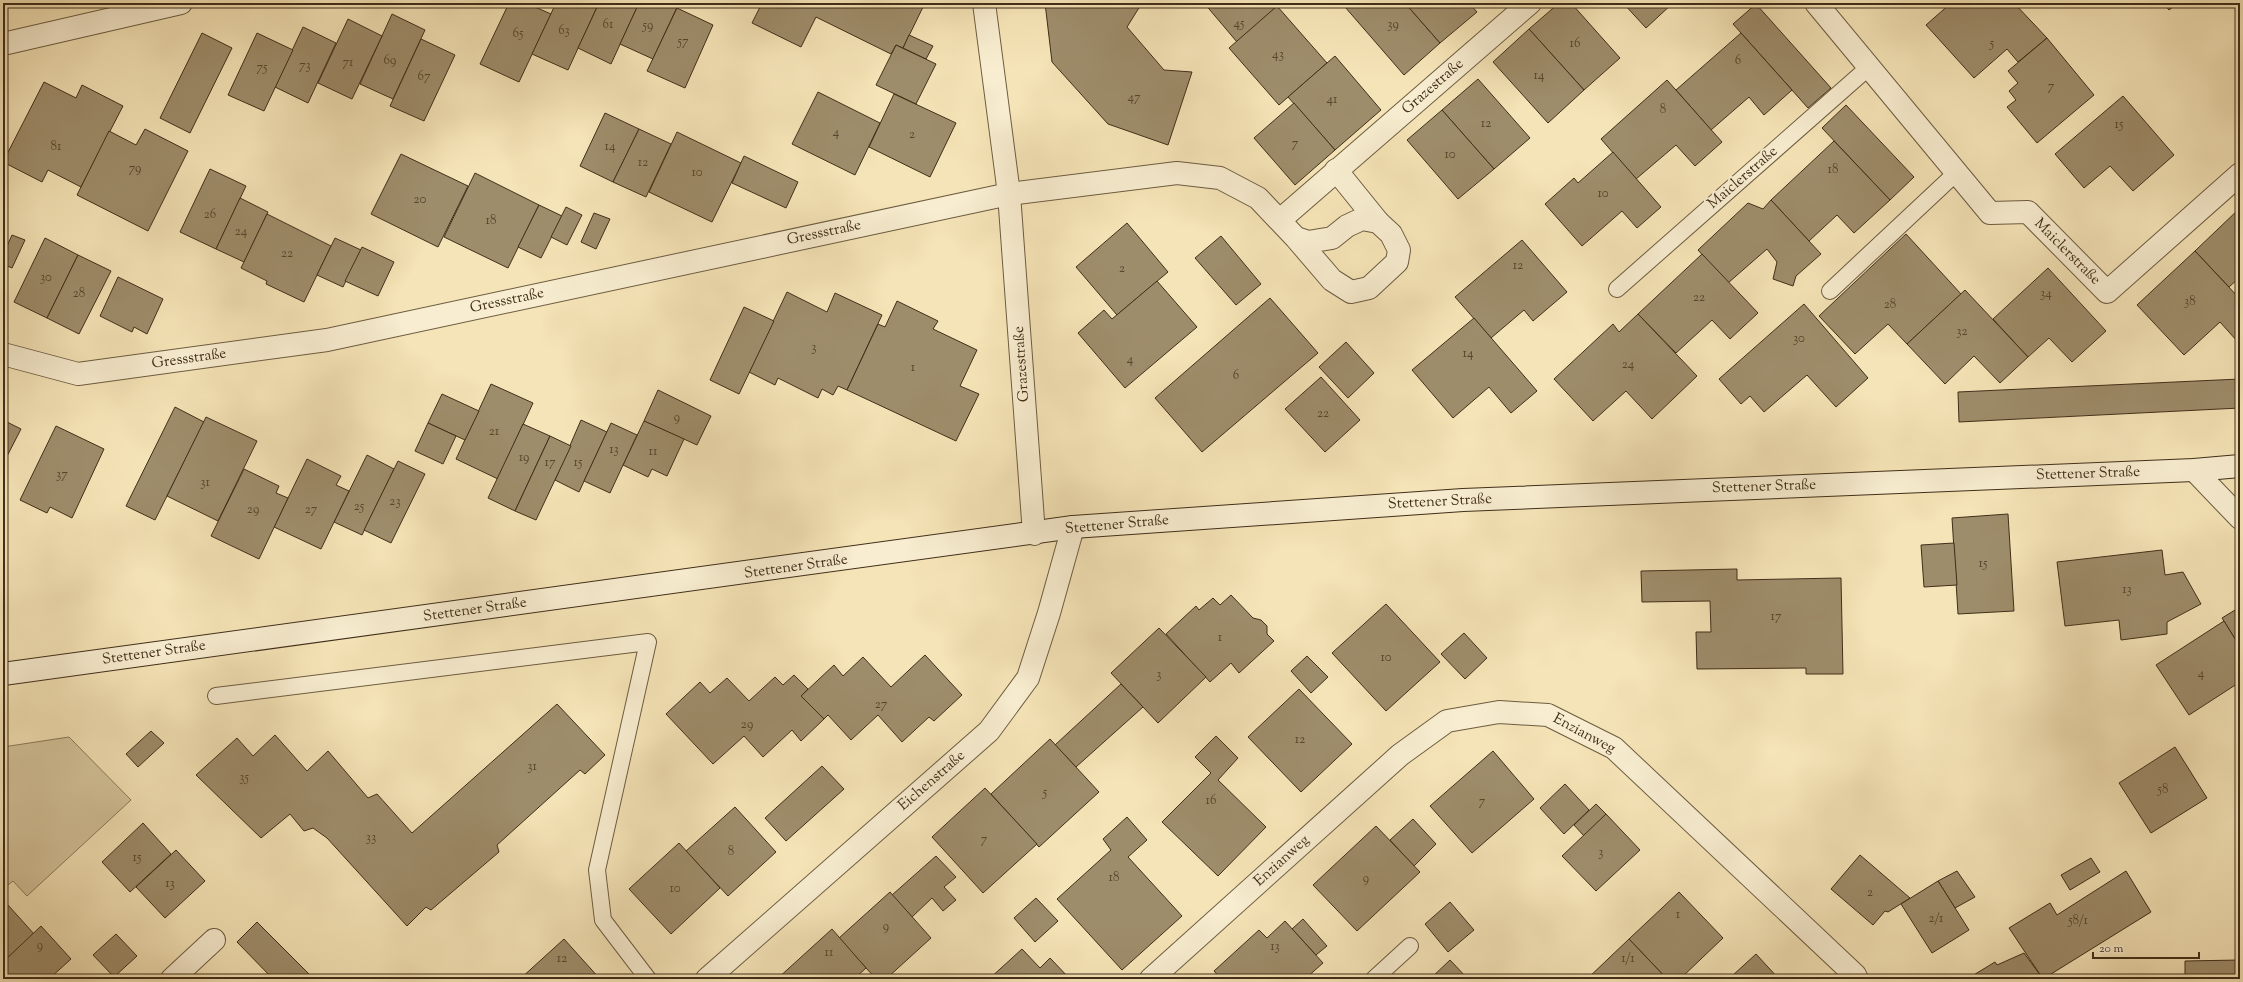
<svg xmlns="http://www.w3.org/2000/svg" width="2243" height="982" font-family="'Sorts Mill Goudy',serif">
<style>
.green{fill:#d6c59c;stroke:#8b7a5a}
.building{fill:#9e8d6b;stroke:#402e19}
.lines{fill:none;stroke-linecap:round;stroke-linejoin:round}
.lane-casing{stroke:#6d5c40;stroke-width:18}
.street-casing{stroke:#6d5c40;stroke-width:24}
.secondary-casing{stroke:#402e19;stroke-width:24}
.lane{stroke:#f8edd0;stroke-width:16}
.street{stroke:#f8edd0;stroke-width:22}
.secondary{stroke:#f8edd0;stroke-width:22}
.labels{text-anchor:middle;dominant-baseline:central;stroke-width:4;stroke-linejoin:round;paint-order:stroke}
.number-label{font-size:13px;fill:#58462e}
.street-label{font-size:15px;fill:#402e19;stroke:#f8edd0}
</style>
<rect width="100%" height="100%" fill="#f5e4b7"/>
<filter id="stains"><feTurbulence type="fractalNoise" baseFrequency=".005" numOctaves="4"/><feColorMatrix values="0 0 0 0 .2 0 0 0 0 .09 0 0 0 0 .02 0 0 0 .5 -.17"/></filter>
<radialGradient id="worn" r=".72"><stop offset=".6" stop-color="#630" stop-opacity="0"/><stop offset="1" stop-color="#630" stop-opacity=".3"/></radialGradient>
<path class="green" d="M69,737L131,800L27,896L13,881L3,889V747Z"/>
<g class="building">
<path d="M509,3H526L551,14L519,82L480,64Z"/>
<path d="M556,3H588L597,7L568,70L532,54Z"/>
<path d="M599,3H639L611,64L578,48Z"/>
<path d="M639,3H679L653,59L620,44Z"/>
<path d="M762,3H925L903,48L896,45L891,54L816,17L801,47L752,23Z"/>
<path d="M1045,3H1142L1127,27L1164,70L1192,72L1168,145L1108,124L1052,62Z"/>
<path d="M1204,3H1281L1237,42Z"/>
<path d="M1350,3H1405L1440,43L1404,75L1345,7Z"/>
<path d="M1405,3H1469L1477,12L1440,43Z"/>
<path d="M1559,3H1571L1620,58L1584,90L1529,29Z"/>
<path d="M1623,3H1673L1646,28Z"/>
<path d="M1951,3H2014L2047,38L2018,62L2007,49L1974,78L1926,25Z"/>
<path d="M2163,3H2178L2169,10Z"/>
<path d="M1756,4L1831,88L1808,108L1733,24Z"/>
<path d="M1277,6L1327,63L1279,105L1229,48Z"/>
<path d="M677,8L713,25L685,88L647,71Z"/>
<path d="M392,14L425,30L393,99L360,84Z"/>
<path d="M348,19L382,36L352,99L318,83Z"/>
<path d="M303,27L336,43L308,103L275,87Z"/>
<path d="M1529,29L1584,90L1548,123L1493,62Z"/>
<path d="M202,33L232,48L190,133L160,118Z"/>
<path d="M257,33L293,50L264,111L228,95Z"/>
<path d="M1741,33L1792,90L1764,115L1749,97L1711,130L1676,90Z"/>
<path d="M909,35L933,46L926,59L903,48Z"/>
<path d="M2047,38L2094,95L2037,143L2007,107L2016,100L2009,91L2018,83L2008,71Z"/>
<path d="M421,39L455,55L424,121L390,106Z"/>
<path d="M896,45L936,64L916,104L876,85Z"/>
<path d="M1335,56L1381,110L1335,150L1288,97Z"/>
<path d="M1478,79L1530,138L1494,169L1442,110Z"/>
<path d="M1667,80L1722,142L1695,166L1676,145L1636,179L1601,139Z"/>
<path d="M44,82L76,98L82,85L123,106L81,187L48,170L42,182L3,162Z"/>
<path d="M818,92L880,123L855,175L792,144Z"/>
<path d="M894,94L956,123L930,177L869,147Z"/>
<path d="M2123,96L2174,155L2133,191L2110,166L2084,188L2055,154Z"/>
<path d="M1294,103L1335,150L1295,185L1254,138Z"/>
<path d="M1846,105L1914,177L1890,200L1822,128Z"/>
<path d="M1442,110L1494,169L1458,199L1407,140Z"/>
<path d="M605,113L639,129L613,182L580,166Z"/>
<path d="M145,129L188,151L148,231L77,195L109,131L136,145Z"/>
<path d="M639,129L671,144L646,197L613,182Z"/>
<path d="M677,132L741,163L712,222L649,192Z"/>
<path d="M1834,141L1890,200L1854,233L1837,215L1809,241L1771,200Z"/>
<path d="M1613,152L1661,207L1637,228L1622,211L1582,246L1545,204L1574,178L1578,183Z"/>
<path d="M401,154L468,186L438,247L371,214Z"/>
<path d="M744,156L798,182L786,208L732,183Z"/>
<path d="M210,169L246,186L216,249L180,232Z"/>
<path d="M475,173L539,205L508,268L444,237Z"/>
<path d="M240,198L268,212L244,262L216,249Z"/>
<path d="M1771,200L1821,254L1796,276L1793,286L1773,279L1777,262L1767,249L1728,283L1698,250L1748,203L1763,209Z"/>
<path d="M539,205L562,216L541,258L518,247Z"/>
<path d="M566,207L582,215L567,245L551,237Z"/>
<path d="M2240,208V277L2229,287L2195,251Z"/>
<path d="M594,213L610,219L596,249L581,242Z"/>
<path d="M267,214L331,246L304,302L266,284L267,281L241,268Z"/>
<path d="M1127,223L1168,272L1117,315L1076,267Z"/>
<path d="M1906,234L1961,294L1907,344L1888,324L1855,354L1819,316Z"/>
<path d="M12,235L25,240L12,268L3,264V255Z"/>
<path d="M1221,236L1261,284L1236,305L1195,258Z"/>
<path d="M45,238L78,255L47,318L14,302Z"/>
<path d="M335,238L361,250L343,287L317,275Z"/>
<path d="M1522,240L1567,292L1533,321L1524,310L1491,338L1455,297Z"/>
<path d="M362,247L394,262L378,296L345,281Z"/>
<path d="M2195,251L2240,299V339L2237,341L2220,322L2184,355L2137,305Z"/>
<path d="M1702,254L1758,313L1730,339L1712,320L1676,353L1638,314Z"/>
<path d="M78,255L111,271L79,334L47,318Z"/>
<path d="M2048,268L2106,331L2072,362L2049,338L2028,357L1993,319Z"/>
<path d="M118,277L163,299L147,334L134,327L132,332L100,316Z"/>
<path d="M1157,281L1197,327L1125,388L1078,333L1104,310L1112,319Z"/>
<path d="M1965,290L2028,357L2000,383L1974,356L1945,384L1907,344Z"/>
<path d="M787,292L827,312L835,293L882,315L847,390L838,386L833,395L822,389L818,398L778,378L775,385L749,372Z"/>
<path d="M1270,298L1318,353L1202,452L1155,398Z"/>
<path d="M897,301L938,321L933,329L977,350L960,386L979,394L956,441L847,390L878,324L885,327Z"/>
<path d="M1804,304L1868,378L1836,407L1807,375L1764,412L1750,396L1741,404L1719,379Z"/>
<path d="M744,307L774,321L739,394L710,380Z"/>
<path d="M1638,314L1697,376L1652,419L1626,391L1593,421L1554,379L1613,324L1619,332Z"/>
<path d="M1474,318L1537,391L1511,413L1489,387L1453,418L1412,370Z"/>
<path d="M1346,342L1374,373L1348,398L1319,367Z"/>
<path d="M1321,377L1360,420L1325,452L1285,409Z"/>
<path d="M2240,379V408L1959,422L1958,392Z"/>
<path d="M491,384L533,403L498,479L456,459Z"/>
<path d="M658,390L711,416L697,445L644,421Z"/>
<path d="M442,394L479,411L465,440L428,423Z"/>
<path d="M175,407L204,422L155,520L126,506Z"/>
<path d="M206,417L257,441L218,521L167,496Z"/>
<path d="M3,420L21,429L3,464Z"/>
<path d="M581,420L607,432L579,492L555,480Z"/>
<path d="M644,421L684,439L667,476L652,469L648,477L623,465Z"/>
<path d="M428,423L456,436L443,464L415,451Z"/>
<path d="M611,423L637,435L610,493L584,481Z"/>
<path d="M523,424L550,436L515,511L488,498Z"/>
<path d="M56,426L104,449L72,518L50,507L47,513L20,500Z"/>
<path d="M550,436L571,446L536,520L515,511Z"/>
<path d="M367,455L394,469L362,535L334,522Z"/>
<path d="M307,459L341,476L336,485L349,491L321,549L274,527Z"/>
<path d="M398,461L425,474L391,543L364,530Z"/>
<path d="M244,469L279,486L276,493L288,498L259,559L211,536Z"/>
<path d="M2008,514L2014,611L1958,614L1952,518Z"/>
<path d="M1954,543L1957,585L1924,587L1921,545Z"/>
<path d="M2162,550L2165,575L2183,572L2201,604L2167,622V634L2121,640L2119,620L2065,626L2057,562Z"/>
<path d="M1737,569V580L1841,578L1843,674H1806V668L1697,669L1696,632H1711L1710,601L1642,602L1641,571Z"/>
<path d="M1231,595L1253,618L1261,620L1267,626V634L1274,641L1239,673L1231,663L1210,682L1166,634L1196,606L1199,610L1213,598L1220,605Z"/>
<path d="M1386,604L1440,662L1386,711L1332,653Z"/>
<path d="M2240,607V647L2222,618Z"/>
<path d="M2224,621L2240,647V682L2189,715L2156,665Z"/>
<path d="M1159,628L1206,677L1158,723L1111,673Z"/>
<path d="M1464,633L1487,658L1465,679L1441,654Z"/>
<path d="M925,655L962,695L934,721L929,717L902,742L878,715L851,740L828,715L824,719L801,696L834,665L843,676L863,657L891,687Z"/>
<path d="M1307,656L1328,677L1311,693L1291,671Z"/>
<path d="M794,675L808,689L801,696L824,719L801,741L792,730L763,757L744,736L713,764L666,714L700,682L710,693L727,678L749,701L775,677L783,685Z"/>
<path d="M1121,684L1143,707L1076,767L1055,745Z"/>
<path d="M1299,689L1352,744L1301,792L1248,737Z"/>
<path d="M557,704L605,755L585,774L580,770L497,845L499,852L431,910L426,907L407,926L327,838L313,828L304,831L290,814L261,838L196,775L237,738L253,756L275,735L307,771L328,751L368,798L377,794L412,833Z"/>
<path d="M151,731L164,743L138,767L126,754Z"/>
<path d="M1216,736L1238,758L1218,780L1266,827L1218,876L1162,822L1211,773L1195,757Z"/>
<path d="M1050,739L1099,792L1039,847L991,794Z"/>
<path d="M2175,747L2207,798L2151,833L2119,783Z"/>
<path d="M1493,751L1534,799L1472,853L1430,806Z"/>
<path d="M822,766L844,789L786,841L765,818Z"/>
<path d="M1565,784L1589,810L1564,834L1540,808Z"/>
<path d="M985,788L1037,844L983,893L932,837Z"/>
<path d="M1596,804L1606,814L1584,836L1574,825Z"/>
<path d="M735,807L776,852L728,896L686,851Z"/>
<path d="M1606,814L1640,850L1596,891L1562,856Z"/>
<path d="M1127,817L1147,840L1128,857L1182,916L1122,970L1057,899L1111,850L1103,839Z"/>
<path d="M1413,819L1436,844L1414,866L1390,840Z"/>
<path d="M143,823L171,854L130,892L102,862Z"/>
<path d="M1376,826L1420,872L1357,931L1313,885Z"/>
<path d="M679,843L720,888L671,934L629,889Z"/>
<path d="M176,850L205,881L165,918L136,887Z"/>
<path d="M1860,855L1910,898L1888,912L1885,911L1873,925L1831,889Z"/>
<path d="M936,856L956,877L944,887L956,900L943,911L932,898L912,917L892,895Z"/>
<path d="M2091,858L2100,872L2070,890L2061,875Z"/>
<path d="M1957,871L1975,897L1955,908L1938,881Z"/>
<path d="M2126,871L2151,912L2043,979L2009,928L2050,903L2057,915Z"/>
<path d="M1938,881L1969,930L1932,953L1901,904Z"/>
<path d="M890,892L931,938L886,979H876L839,938Z"/>
<path d="M1679,892L1723,938L1680,979H1667L1629,939Z"/>
<path d="M1036,898L1058,921L1035,942L1014,918Z"/>
<path d="M1450,902L1474,930L1448,952L1425,924Z"/>
<path d="M8,905L34,934L3,962V910Z"/>
<path d="M1303,919L1327,946L1316,955L1292,929Z"/>
<path d="M1285,921L1323,963L1305,979H1221L1214,971L1259,930L1267,938Z"/>
<path d="M257,922L314,979H273L237,942Z"/>
<path d="M41,926L71,959L49,979H8L3,973V962Z"/>
<path d="M832,929L866,968L854,979H777Z"/>
<path d="M116,934L137,956L114,977L93,955Z"/>
<path d="M564,939L600,979H520Z"/>
<path d="M1629,939L1667,979H1587Z"/>
<path d="M1022,949L1040,968L1050,958L1070,979H989Z"/>
<path d="M2024,953L2043,979H1967L1995,962L1997,965Z"/>
<path d="M1756,954L1779,979H1734L1732,976Z"/>
<path d="M1450,960L1468,979H1430Z"/>
<path d="M2240,960V979H2185V961Z"/>
</g>
<g class="lines">
<g class="lane-casing">
<g id="lane">
<path d="M1617,289L1869,67"/>
<path d="M1830,291L1956,173"/>
<path d="M216,696L648,642L597,870L603,920L648,979"/>
<path d="M1374,979L1410,946"/>
</g>
</g>
<g class="street-casing">
<g id="street">
<path d="M984,3L1009,194L1034,534"/>
<path d="M1816,3L1990,213L2028,212L2107,292L2240,174"/>
<path d="M3,44L181,3"/>
<path d="M1336,170L1378,222"/>
<path d="M1280,220L1530,3"/>
<path d="M3,354L78,374L327,340L1009,194L1177,173L1220,178L1258,198L1296,238L1332,280L1351,292L1369,288L1397,262L1399,250L1391,234L1378,222L1362,219L1347,226L1332,238L1308,242L1296,238"/>
<path d="M2194,470L2240,518"/>
<path d="M172,979L214,940"/>
<path d="M707,979L989,731L1028,678L1049,613L1073,527"/>
<path d="M1151,979L1400,755L1447,721L1499,712L1548,715L1614,748L1855,975L1857,979"/>
</g>
</g>
<g class="secondary-casing">
<path id="secondary" d="M3,674L1073,527L1463,500L2194,470L2240,466"/>
</g>
<use href="#lane" class="lane"/>
<use href="#street" class="street"/>
<use href="#secondary" class="secondary"/>
</g>
<g class="labels">
<g class="number-label">
<text x="1239" y="24">45</text>
<text x="608" y="25">61</text>
<text x="1393" y="25">39</text>
<text x="648" y="26">59</text>
<text x="564" y="31">63</text>
<text x="518" y="34">65</text>
<text x="683" y="42">57</text>
<text x="1575" y="44">16</text>
<text x="1992" y="44">5</text>
<text x="1278" y="55">43</text>
<text x="390" y="61">69</text>
<text x="1738" y="61">6</text>
<text x="348" y="63">71</text>
<text x="305" y="66">73</text>
<text x="262" y="68">75</text>
<text x="1539" y="76">14</text>
<text x="424" y="77">67</text>
<text x="2051" y="87">7</text>
<text x="1134" y="98">47</text>
<text x="1332" y="100">41</text>
<text x="1663" y="110">8</text>
<text x="1486" y="124">12</text>
<text x="2119" y="125">15</text>
<text x="836" y="133">4</text>
<text x="912" y="135">2</text>
<text x="1295" y="144">7</text>
<text x="56" y="147">81</text>
<text x="610" y="147">14</text>
<text x="1450" y="155">10</text>
<text x="643" y="163">12</text>
<text x="135" y="169">79</text>
<text x="1833" y="170">18</text>
<text x="697" y="173">10</text>
<text x="1603" y="194">10</text>
<text x="420" y="200">20</text>
<text x="210" y="215">26</text>
<text x="491" y="221">18</text>
<text x="241" y="232">24</text>
<text x="287" y="254">22</text>
<text x="1518" y="266">12</text>
<text x="1122" y="269">2</text>
<text x="46" y="278">30</text>
<text x="79" y="294">28</text>
<text x="2046" y="294">34</text>
<text x="1699" y="298">22</text>
<text x="2190" y="302">38</text>
<text x="1890" y="305">28</text>
<text x="1962" y="332">32</text>
<text x="1799" y="339">30</text>
<text x="814" y="348">3</text>
<text x="1468" y="354">14</text>
<text x="1130" y="360">4</text>
<text x="1628" y="365">24</text>
<text x="913" y="368">1</text>
<text x="1236" y="376">6</text>
<text x="1323" y="414">22</text>
<text x="677" y="418">9</text>
<text x="494" y="432">21</text>
<text x="614" y="450">13</text>
<text x="653" y="452">11</text>
<text x="524" y="458">19</text>
<text x="550" y="463">17</text>
<text x="578" y="463">15</text>
<text x="62" y="475">37</text>
<text x="205" y="483">31</text>
<text x="395" y="502">23</text>
<text x="359" y="507">25</text>
<text x="253" y="510">29</text>
<text x="311" y="510">27</text>
<text x="1983" y="564">15</text>
<text x="2127" y="590">13</text>
<text x="1776" y="617">17</text>
<text x="1220" y="638">1</text>
<text x="1386" y="658">10</text>
<text x="2201" y="674">4</text>
<text x="1159" y="675">3</text>
<text x="881" y="705">27</text>
<text x="747" y="725">29</text>
<text x="1300" y="740">12</text>
<text x="532" y="767">31</text>
<text x="244" y="778">35</text>
<text x="2163" y="790">58</text>
<text x="1045" y="793">5</text>
<text x="1211" y="801">16</text>
<text x="1482" y="802">7</text>
<text x="371" y="838">33</text>
<text x="984" y="840">7</text>
<text x="731" y="852">8</text>
<text x="1601" y="853">3</text>
<text x="137" y="858">15</text>
<text x="1114" y="878">18</text>
<text x="1366" y="879">9</text>
<text x="170" y="884">13</text>
<text x="675" y="889">10</text>
<text x="1870" y="893">2</text>
<text x="1678" y="915">1</text>
<text x="1936" y="919">2/1</text>
<text x="2078" y="921">58/1</text>
<text x="886" y="927">9</text>
<text x="40" y="946">9</text>
<text x="1275" y="947">13</text>
<text x="829" y="953">11</text>
<text x="562" y="959">12</text>
<text x="1628" y="959">1/1</text>
</g>
<g class="street-label">
<text transform="translate(1433 87) rotate(-41)">Grazestraße</text>
<text transform="translate(1743 178) rotate(-41)">Maiclerstraße</text>
<text transform="translate(824 233) rotate(-12)">Gressstraße</text>
<text transform="translate(2067 252) rotate(45)">Maiclerstraße</text>
<text transform="translate(507 301) rotate(-12)">Gressstraße</text>
<text transform="translate(189 359) rotate(-8)">Gressstraße</text>
<text transform="translate(1022 364) rotate(-94)">Grazestraße</text>
<text transform="translate(2088 474) rotate(-2)">Stettener Straße</text>
<text transform="translate(1764 487) rotate(-2)">Stettener Straße</text>
<text transform="translate(1440 502) rotate(-3)">Stettener Straße</text>
<text transform="translate(1117 525) rotate(-5)">Stettener Straße</text>
<text transform="translate(796 567) rotate(-8)">Stettener Straße</text>
<text transform="translate(475 610) rotate(-8)">Stettener Straße</text>
<text transform="translate(154 653) rotate(-8)">Stettener Straße</text>
<text transform="translate(1584 734) rotate(28)">Enzianweg</text>
<text transform="translate(932 781) rotate(-41)">Eichenstraße</text>
<text transform="translate(1282 861) rotate(-42)">Enzianweg</text>
</g>
</g>
<rect width="2243" height="982" fill="none" stroke="#f5e4b7" stroke-width="16"/>
<rect x="4" y="4" width="2235" height="974" fill="none" stroke="#402e19" stroke-width="2"/>
<rect x="8" y="8" width="2227" height="966" fill="none" stroke="#402e19"/>
<path d="M2093 952v6h106v-6" fill="none" stroke="#402e19" stroke-width="2"/>
<text x="2099" y="952" font-size="12" fill="#402e19" stroke="#f8edd0" stroke-width="3" paint-order="stroke">20 m</text>
<rect width="100%" height="100%" filter="url(#stains)"/>
<rect width="100%" height="100%" fill="url(#worn)"/>
</svg>
